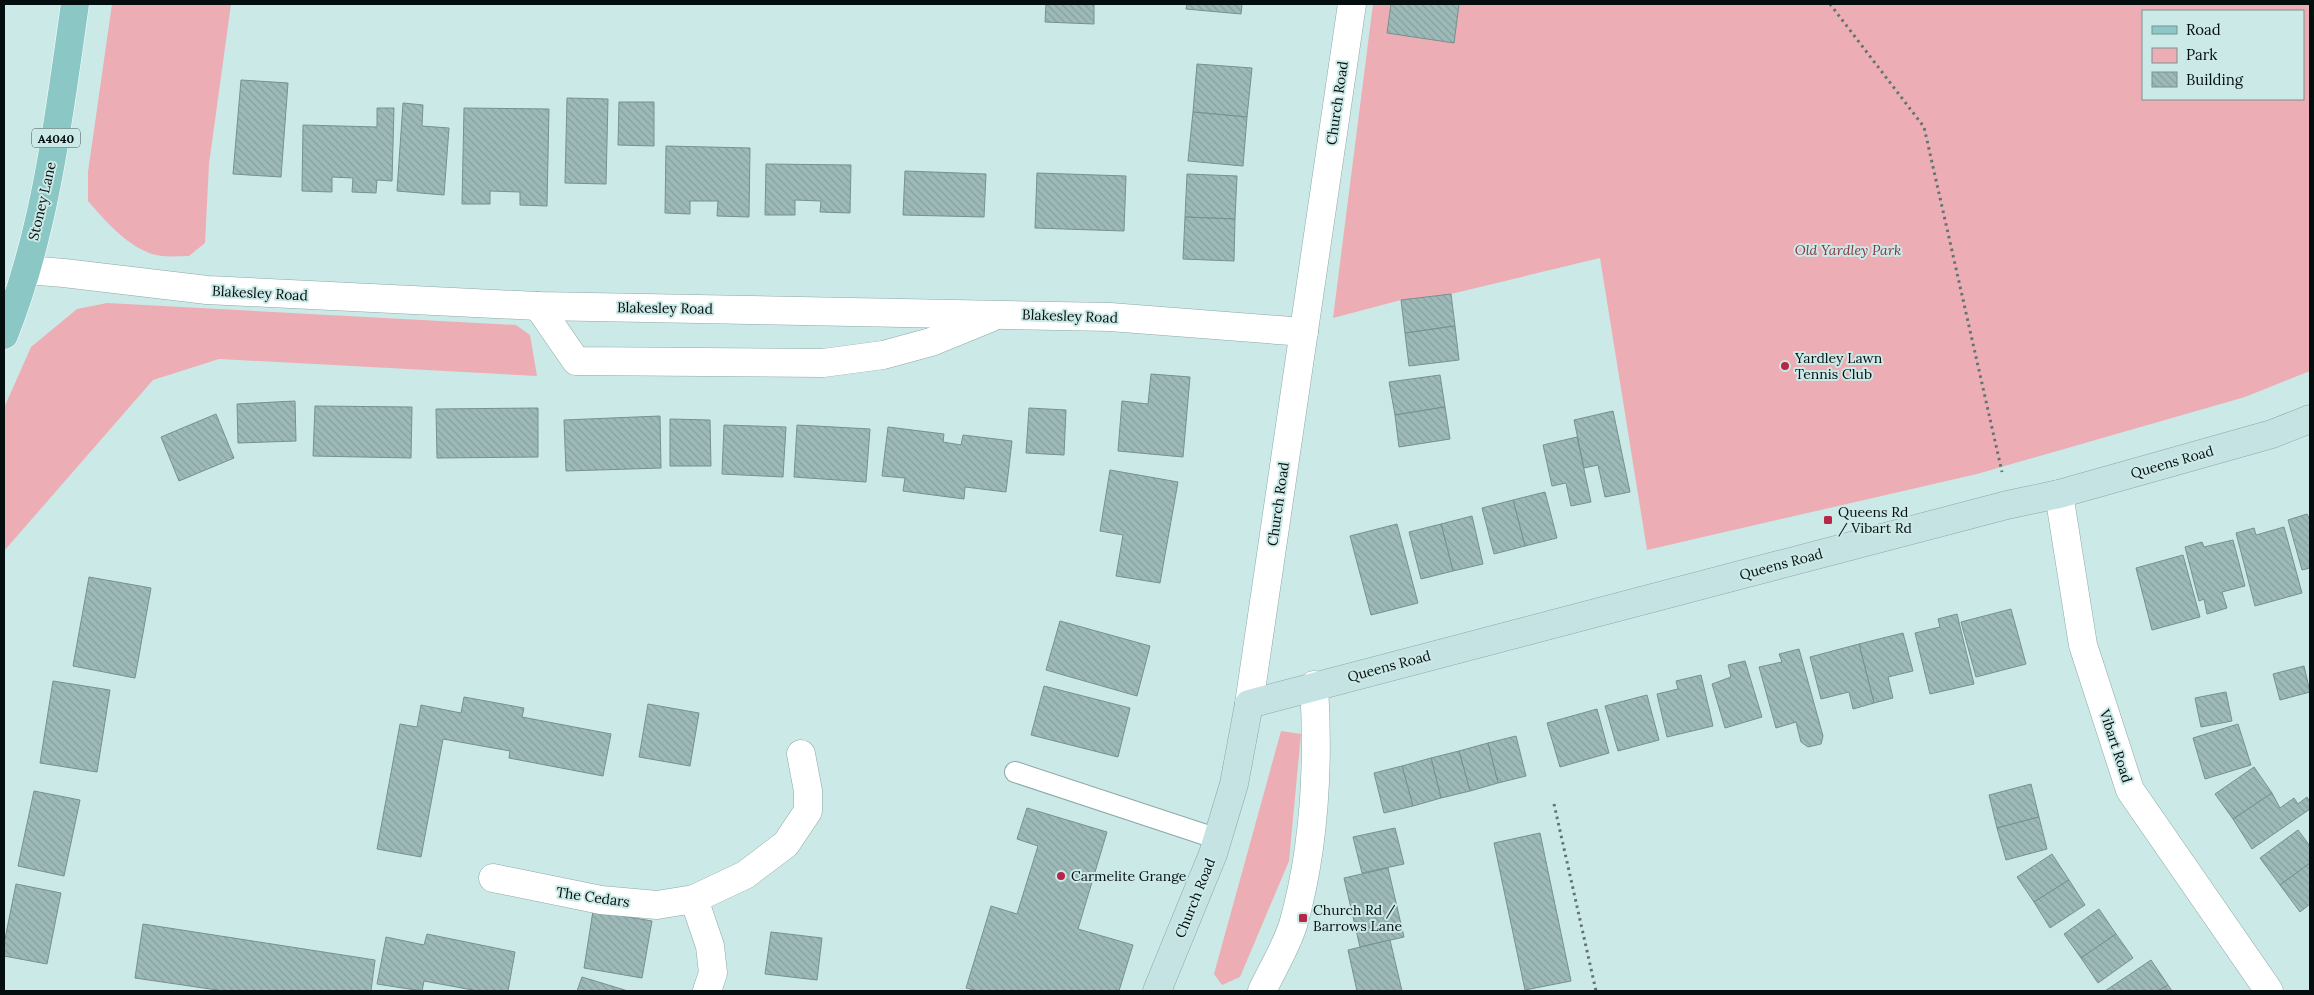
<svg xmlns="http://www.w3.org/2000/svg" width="2314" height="995" font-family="Lora,serif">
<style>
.green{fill:#ecaeb4;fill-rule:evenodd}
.building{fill:url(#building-back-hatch);stroke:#759190}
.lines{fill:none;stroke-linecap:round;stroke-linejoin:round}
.lane-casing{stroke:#8ca8a7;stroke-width:22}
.street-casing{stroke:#8ca8a7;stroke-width:29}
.secondary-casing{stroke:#8ca8a7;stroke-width:29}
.primary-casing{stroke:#fff;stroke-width:29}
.path{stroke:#617473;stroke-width:3;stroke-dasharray:2.5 4;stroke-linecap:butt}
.lane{stroke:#fff;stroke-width:20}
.street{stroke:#fff;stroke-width:28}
.secondary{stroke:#c4e3e2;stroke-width:28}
.primary{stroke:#8ac7c5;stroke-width:28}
.poi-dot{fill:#b72649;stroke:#cbe9e7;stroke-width:2}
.labels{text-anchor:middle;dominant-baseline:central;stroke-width:4;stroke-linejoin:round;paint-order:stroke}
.shield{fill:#cbe9e7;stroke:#40504f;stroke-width:1}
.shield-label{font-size:12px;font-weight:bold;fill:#050e0e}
.street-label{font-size:14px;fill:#050e0e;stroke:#cbe9e7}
.park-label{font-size:14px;font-style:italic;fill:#853843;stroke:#cbe9e7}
.poi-label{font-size:14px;fill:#050e0e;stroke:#cbe9e7;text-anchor:start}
</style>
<defs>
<pattern id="building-back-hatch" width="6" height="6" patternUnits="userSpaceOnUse" patternTransform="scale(1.25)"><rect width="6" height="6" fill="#9dbab9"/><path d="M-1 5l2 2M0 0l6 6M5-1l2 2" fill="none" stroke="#869f9e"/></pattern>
</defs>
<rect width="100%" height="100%" fill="#cbe9e7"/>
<g class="green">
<path d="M112,4H231L209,164L205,243L189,256C180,256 171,257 162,256C133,253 106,222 88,201V172Z"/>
<path d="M1373,4H2310V371L2245,397L1977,474L1647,550L1600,258L1451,294L1401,300L1333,318ZM2143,11H2303V99H2143Z"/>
<path d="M107,303L516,325L530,335L537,376L219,359L153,380L4,551V408L31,347L77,309Z"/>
<path d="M1281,731L1301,734L1289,861L1240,977L1222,985L1214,974Z"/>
</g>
<g class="building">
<path d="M1046,4H1094V24L1045,22Z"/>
<path d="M1187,4H1242L1241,14L1186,9Z"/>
<path d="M1391,4H1459L1454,43L1387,33Z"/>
<path d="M1197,64L1252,68L1247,117L1193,112Z"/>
<path d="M241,80L288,83L281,177L233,174Z"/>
<path d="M567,98L608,99L606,184L565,183Z"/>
<path d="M619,102H654V146L618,145Z"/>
<path d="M403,103L423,105L422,126L449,128L444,195L397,191Z"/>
<path d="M377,108H394L392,181L377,180L376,193L352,192L353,178L332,177V192L302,191L303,125L377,127Z"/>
<path d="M464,108L549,109L547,206L520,205V192L490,191V204H462Z"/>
<path d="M1193,112L1247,117L1243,166L1188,161Z"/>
<path d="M666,146L750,148L749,217L717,216L718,201H690V214L665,213Z"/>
<path d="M766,164L851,165L850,213L820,212L821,201L795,200V215H765Z"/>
<path d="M905,171L986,174L984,217L903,215Z"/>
<path d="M1037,173L1126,176L1124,231L1035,228Z"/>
<path d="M1187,174L1237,176L1235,219L1185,217Z"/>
<path d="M1185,217L1235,219L1234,261L1183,259Z"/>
<path d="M1451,294L1455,326L1405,333L1401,300Z"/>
<path d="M1455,326L1459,360L1409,366L1405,333Z"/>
<path d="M1151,374L1190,377L1183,457L1118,451L1122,401L1148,404Z"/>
<path d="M1440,375L1445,407L1395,415L1389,382Z"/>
<path d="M295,401L296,441L238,443L237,404Z"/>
<path d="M315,406L412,407L411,458L313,456Z"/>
<path d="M1445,407L1450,439L1399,447L1395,415Z"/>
<path d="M538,408V457L437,458L436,409Z"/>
<path d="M1029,408L1066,410L1064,455L1026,453Z"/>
<path d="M1613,411L1630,492L1605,497L1598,465L1584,468L1574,420Z"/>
<path d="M216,414L234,458L179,481L161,437Z"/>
<path d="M660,416L661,468L566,471L564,420Z"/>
<path d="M670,419L710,420L711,466H670Z"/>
<path d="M724,425L786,427L783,477L722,474Z"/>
<path d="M797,425L870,429L866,482L794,477Z"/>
<path d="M888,427L944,434L943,442L961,445L963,435L1012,441L1006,492L965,487L964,499L903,491L905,478L882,476Z"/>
<path d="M1577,437L1591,502L1571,506L1566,483L1552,486L1543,445Z"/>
<path d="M1110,470L1178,482L1160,583L1116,576L1123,535L1100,531Z"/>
<path d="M1545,492L1557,538L1525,546L1513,500Z"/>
<path d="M1513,500L1525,546L1494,554L1482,508Z"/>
<path d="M2307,514L2310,520V568L2302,570L2288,520Z"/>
<path d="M1472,516L1483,564L1453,571L1441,524Z"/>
<path d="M1397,524L1418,603L1371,615L1350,536Z"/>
<path d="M1441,524L1453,571L1421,579L1409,532Z"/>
<path d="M2284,527L2302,593L2255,606L2236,533L2254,528L2256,535Z"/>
<path d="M2233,540L2245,586L2222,592L2227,608L2207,614L2204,599L2199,601L2185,547L2202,542L2204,547Z"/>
<path d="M2183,555L2200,617L2152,630L2136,568Z"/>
<path d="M89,577L151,588L135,678L73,666Z"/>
<path d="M2011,609L2026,664L1976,677L1961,622Z"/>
<path d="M1957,614L1974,684L1930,694L1915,633L1940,627L1938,619Z"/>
<path d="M1060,621L1150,646L1137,696L1046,670Z"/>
<path d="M1903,633L1913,671L1888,677L1893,698L1874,703L1859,644Z"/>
<path d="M1859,644L1874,703L1853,709L1849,692L1821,699L1810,657Z"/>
<path d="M1799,649L1823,736L1821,744L1808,747L1801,742L1796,722L1776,728L1759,667L1782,662L1779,654Z"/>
<path d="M1745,661L1762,717L1725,728L1712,684L1731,677L1728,665Z"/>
<path d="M2304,666L2310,692L2280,700L2273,674Z"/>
<path d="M1701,675L1713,726L1667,737L1657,694L1678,689L1676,681Z"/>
<path d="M53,681L110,690L97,772L40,763Z"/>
<path d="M1044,686L1130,708L1118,757L1031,735Z"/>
<path d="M2226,692L2232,721L2201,727L2195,698Z"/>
<path d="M1647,695L1659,740L1618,751L1605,706Z"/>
<path d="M464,697L524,708L522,717L611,734L603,776L509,758L510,751L443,739L421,857L377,849L400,724L417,727L421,705L461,713Z"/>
<path d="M648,704L699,713L690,766L639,757Z"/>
<path d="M1597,709L1609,753L1560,767L1547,723Z"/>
<path d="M2238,724L2251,765L2205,779L2193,738Z"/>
<path d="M1516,736L1526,776L1498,783L1488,743Z"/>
<path d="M1488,743L1498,783L1470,791L1459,751Z"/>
<path d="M1459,751L1470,791L1441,798L1431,758Z"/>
<path d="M1431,758L1441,798L1413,806L1402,766Z"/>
<path d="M1402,766L1413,806L1384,813L1374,773Z"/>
<path d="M2254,767L2272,793L2233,819L2215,794Z"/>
<path d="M2031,784L2039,817L1997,828L1989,795Z"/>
<path d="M34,791L80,800L64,876L18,866Z"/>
<path d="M2272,793L2280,808L2294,798L2298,804L2307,797L2310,802V809L2252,849L2233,819Z"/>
<path d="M1027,808L1107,832L1078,929L1133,945L1119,991H977L966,988L991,906L1017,914L1038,846L1017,839Z"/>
<path d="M2039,817L2047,849L2006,860L1997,828Z"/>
<path d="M1395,828L1404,864L1362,873L1353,837Z"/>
<path d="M2298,830L2310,846V863L2280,885L2260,858Z"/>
<path d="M1540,833L1571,981L1525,990L1494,843Z"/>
<path d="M2052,854L2069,880L2034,902L2017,877Z"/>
<path d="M2310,863V904L2300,912L2280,885Z"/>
<path d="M1388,868L1404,937L1360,947L1344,878Z"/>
<path d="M2069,880L2085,905L2050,928L2034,902Z"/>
<path d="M16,884L61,893L47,964L4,956V944Z"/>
<path d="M2099,909L2116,934L2081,958L2064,934Z"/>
<path d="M593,911L652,921L642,978L584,968Z"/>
<path d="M143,924L375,960L371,991H224L135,978Z"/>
<path d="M771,932L822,938L817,980L765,974Z"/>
<path d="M427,934L515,952L508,991H478L424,981L422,991L377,984L386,937L424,945Z"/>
<path d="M2116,934L2133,958L2098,983L2081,958Z"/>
<path d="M1390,940L1402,991H1357L1348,950Z"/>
<path d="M2151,960L2168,985L2158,991H2105Z"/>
<path d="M582,977L628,991H577Z"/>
<path d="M2168,985L2172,991H2158Z"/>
</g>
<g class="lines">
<g class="lane-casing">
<path id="lane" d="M1015,772L1218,839"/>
</g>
<g class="street-casing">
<g id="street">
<path d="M27,270L64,273L207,290L538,306L1110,317L1304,332"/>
<path d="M538,306L576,361L823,363L883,355L931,342L990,318"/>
<path d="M2059,494L2083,645L2130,790L2269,991"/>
<path d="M1249,704L1352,4"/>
<path d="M493,878L601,900L657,905L694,899L710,946L713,973L707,991"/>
<path d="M694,899L745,875L786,844L808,811V791L801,754"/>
<path d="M1262,991C1272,970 1286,947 1293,925C1315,847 1319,766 1314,685"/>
</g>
</g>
<g class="secondary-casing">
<path id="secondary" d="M1157,991L1213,854L1234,784L1249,704L2007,505L2059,494L2272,434L2310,419"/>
</g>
<g class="primary-casing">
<path id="primary" d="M4,335C46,230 59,115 75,4"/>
</g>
<g class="path">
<path d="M1830,4L1924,127L2002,472"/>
<path d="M1554,804L1596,991"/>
</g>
<use href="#lane" class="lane"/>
<use href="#street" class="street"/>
<use href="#secondary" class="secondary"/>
<use href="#primary" class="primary"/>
</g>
<g class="poi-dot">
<circle cx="1785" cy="366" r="5"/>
<rect x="1823" y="515" width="10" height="10" rx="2.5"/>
<circle cx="1061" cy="876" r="5"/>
<rect x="1298" y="913" width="10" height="10" rx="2.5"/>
</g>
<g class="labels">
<rect class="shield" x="32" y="128.5" width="48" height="19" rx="4"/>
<g class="shield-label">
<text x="56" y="138">A4040</text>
</g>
<g class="street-label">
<text transform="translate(1337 103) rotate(-82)">Church Road</text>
<text transform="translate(42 201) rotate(-77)">Stoney Lane</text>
<text transform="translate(260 293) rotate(3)">Blakesley Road</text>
<text transform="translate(665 308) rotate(1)">Blakesley Road</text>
<text transform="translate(1070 316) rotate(2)">Blakesley Road</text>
<text transform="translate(2172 462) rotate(-16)">Queens Road</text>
<text transform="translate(1278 504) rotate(-82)">Church Road</text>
<text transform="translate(1781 564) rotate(-15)">Queens Road</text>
<text transform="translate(1389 666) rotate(-15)">Queens Road</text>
<text transform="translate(2116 746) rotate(72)">Vibart Road</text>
<text transform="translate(593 897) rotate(8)">The Cedars</text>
<text transform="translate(1195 898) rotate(-68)">Church Road</text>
</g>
<g class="park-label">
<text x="1848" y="250">Old Yardley Park</text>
</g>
<g class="poi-label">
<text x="1795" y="358">Yardley Lawn<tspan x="1795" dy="16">Tennis Club</tspan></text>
<text x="1838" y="512">Queens Rd<tspan x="1838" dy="16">/ Vibart Rd</tspan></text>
<text x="1071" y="876">Carmelite Grange</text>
<text x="1313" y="910">Church Rd /<tspan x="1313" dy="16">Barrows Lane</tspan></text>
</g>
</g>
<rect width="2314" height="995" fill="none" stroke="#050e0e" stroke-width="10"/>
<rect x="2142" y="10" width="162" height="90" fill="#cbe9e7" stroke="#7c9190"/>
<rect x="2152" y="26" width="25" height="8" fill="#8ac7c5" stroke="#7c9190"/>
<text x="2186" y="35" font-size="15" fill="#050e0e">Road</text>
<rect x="2152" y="48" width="25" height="15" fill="#ecaeb4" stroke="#7c9190"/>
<text x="2186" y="60" font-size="15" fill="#050e0e">Park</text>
<rect x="2152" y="72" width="25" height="15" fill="url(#building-back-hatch)" stroke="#7c9190"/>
<text x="2186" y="85" font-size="15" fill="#050e0e">Building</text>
</svg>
